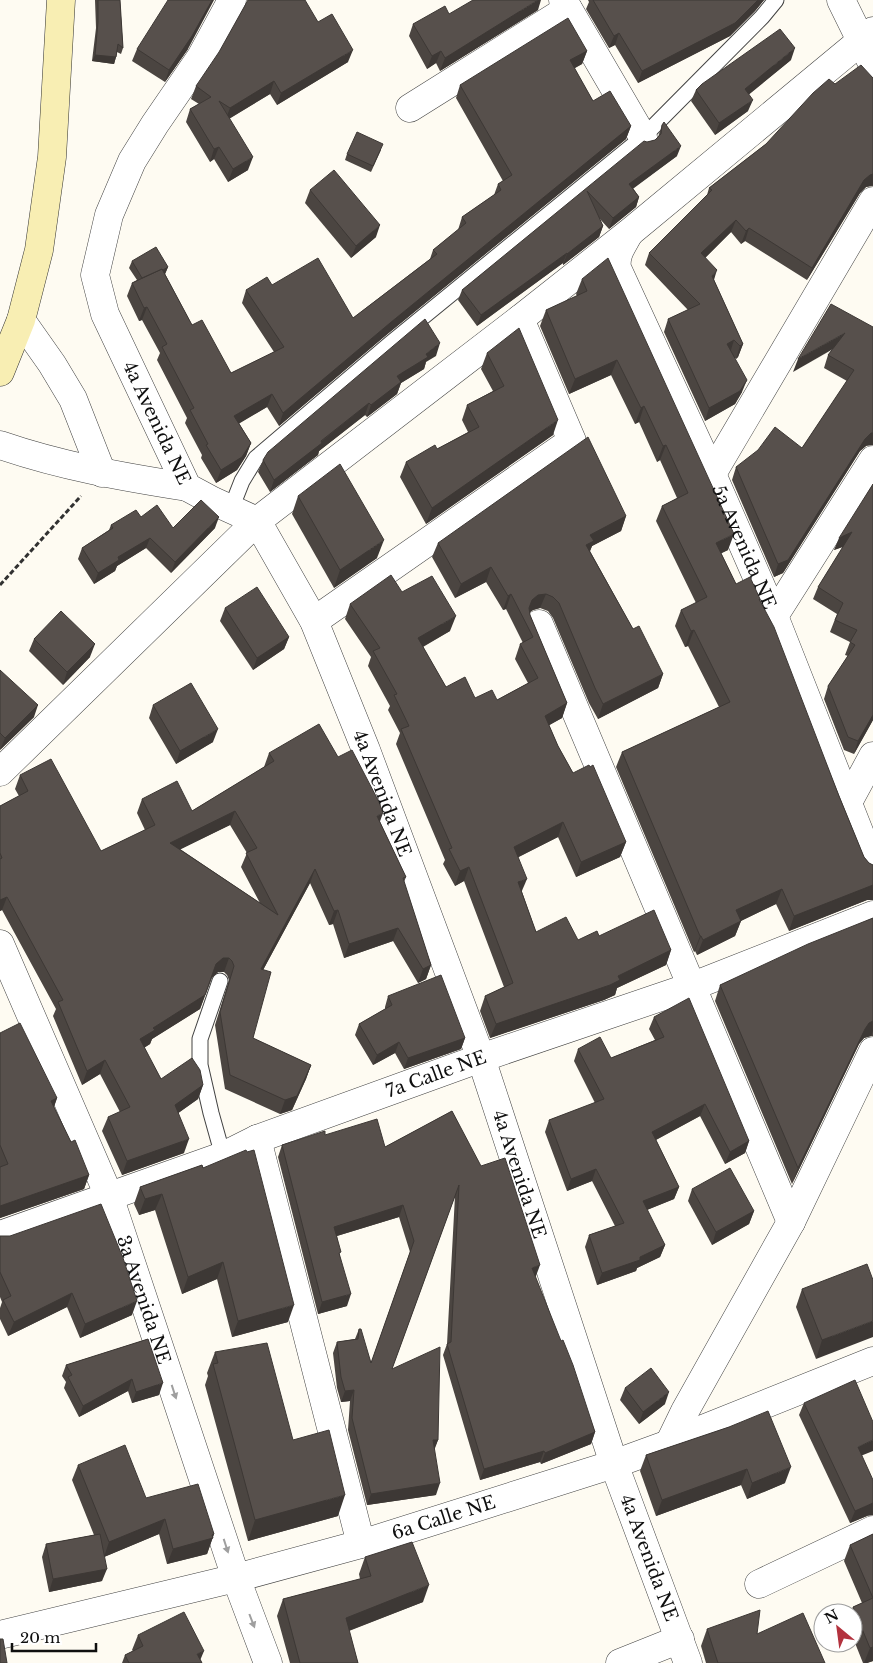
<svg xmlns="http://www.w3.org/2000/svg" width="873" height="1663" font-family="'Libre Baskerville',serif">
<style>
.lines{fill:none;stroke-linecap:round;stroke-linejoin:round}
.lane-casing{stroke:#424242;stroke-width:17}
.street-casing{stroke:#424242;stroke-width:29}
.secondary-casing{stroke:#313131;stroke-width:29}
.path{stroke:#313131;stroke-width:3;stroke-dasharray:5 2.5;stroke-linecap:butt}
.lane{stroke:#fff;stroke-width:15}
.street{stroke:#fff;stroke-width:28}
.secondary{stroke:#f8eeb3;stroke-width:28}
.wall{fill:#4b4541;fill-rule:evenodd}
.shaded-wall{fill:#3d3835}
.building{fill:#57504c;stroke:#3d3835;fill-rule:evenodd}
.oneway{fill:#9f9f9f}
.labels{text-anchor:middle;dominant-baseline:central;stroke-width:5;stroke-linejoin:round;paint-order:stroke}
.street-label{font-size:18px;fill:#0f0f0f;stroke:#fff}
</style>
<rect width="100%" height="100%" fill="#fefbf2"/>
<g class="lines">
<g class="lane-casing">
<g id="lane">
<path d="M231,509L242,481L256,458L391,343L643,137L762,17L776,0"/>
<path d="M220,981L200,1039V1065L211,1113L223,1156"/>
</g>
</g>
<g class="street-casing">
<g id="street">
<path id="s1" d="M232,0L201,57L155,124L132,161L109,215L95,275L105,314L187,487L213,501L257,521L314,621L366,750L481,1058L614,1464L688,1663"/>
<path d="M563,0L643,137"/>
<path d="M841,0L873,65"/>
<path d="M410,108L568,9"/>
<path id="s2" d="M628,235C622,246 615,255 617,268L712,474L774,616L873,867"/>
<path d="M21,320L52,364L73,399L102,473"/>
<path d="M0,445C61,466 123,477 187,487"/>
<path d="M712,474L873,201"/>
<path d="M774,616L873,460"/>
<path d="M314,621L572,441L520,319"/>
<path d="M539,624L791,1222"/>
<path d="M0,772L257,521L520,319L629,233L873,31"/>
<path d="M847,804L873,756"/>
<path id="s3" d="M0,944L109,1196L236,1578L268,1663"/>
<path d="M257,1139L361,1544"/>
<path id="s4" d="M0,1235L223,1156L257,1139L481,1058L693,986L873,915"/>
<path d="M669,1444L685,1411L791,1222L873,1051"/>
<path d="M759,1584L873,1530"/>
<path id="s5" d="M0,1635L236,1578L361,1544L614,1464L669,1444L703,1429L873,1361"/>
<path d="M620,1663L680,1639"/>
</g>
</g>
<g class="secondary-casing">
<path id="secondary" d="M0,372L21,320L39,250L52,157L61,0"/>
</g>
<path class="path" d="M0,585L81,496"/>
<use href="#lane" class="lane"/>
<use href="#street" class="street"/>
<use href="#secondary" class="secondary"/>
</g>
<g class="wall">
<path d="M95,0H120L123,48L121,54L117,52L116,57L114,64L92,61L96,28Z"/>
<path d="M588,0H764L755,11L730,36L638,83L615,45L609,48L586,9L589,2Z"/>
<path d="M538,10L440,71L436,63L427,69L409,36L413,24L449,14Z"/>
<path d="M318,22L348,62L277,105L270,94L229,119L248,170L228,182L214,159L210,162L186,122L190,109L199,104L191,99L196,86Z"/>
<path d="M137,49H188L165,82L132,61Z"/>
<path d="M587,51L582,64L574,68L593,101L631,126L626,139L385,336L279,426L267,407L239,423L251,443L246,456L237,470L216,483L201,458L202,455L185,423L187,418L157,360L160,353L142,320L139,321L127,296L132,283L137,280L129,268L132,261L168,267L165,274L192,325L231,373L274,352L242,303L246,290L272,285L353,318L430,259L433,250L458,230L462,217L494,195L498,184L503,181L456,98L460,85Z"/>
<path d="M791,60L749,94L748,111L715,135L691,101L696,90Z"/>
<path d="M873,78V186L866,187L860,193L807,280L745,241L741,244L731,232L705,258L714,280L743,344L738,357L736,359L734,357L742,392L735,404L705,421L664,332L668,319L688,310L645,265L649,253L707,195L709,188L766,144L835,84Z"/>
<path d="M662,125L677,156L633,188L639,197L636,207L609,229L599,218L603,226L599,237L563,265V263L477,326L458,300L462,290L647,142L655,140L658,137Z"/>
<path d="M381,150L371,172L345,160L347,154Z"/>
<path d="M310,190L376,237L351,258L305,203Z"/>
<path d="M582,279L728,550L721,553L736,584L760,599V600L864,857L869,863L873,865V900H867L789,931L776,904L741,921L735,936L697,955L695,951L694,952L616,767L622,752L719,707L688,646L685,647L675,626L681,610L696,603L656,521L662,506L677,498L660,460L657,462L639,422L635,424L611,375L569,394L540,326L546,310L577,296L576,294Z"/>
<path d="M873,327L866,446L860,451L783,573L774,577L732,480L736,467L802,448L847,381L824,368L828,355L832,350L793,372Z"/>
<path d="M487,353L553,435L426,524L400,477L406,462L437,449L468,432L462,420L467,405L493,391L481,369Z"/>
<path d="M436,356L426,362L424,369L401,383L397,394L367,417L365,415L319,451L318,455L270,492L258,472L263,460Z"/>
<path d="M873,484V720L854,754L844,750L824,699L828,686L848,656L845,655L850,642L830,632L837,614L813,599L818,587L843,547L834,550Z"/>
<path d="M298,496L377,558L334,588L292,514Z"/>
<path d="M626,516L621,531L592,546L590,551L633,629L663,674L658,688L598,719L589,703L553,618L548,611L540,608L533,610L530,612V615L567,703L562,718L549,725L558,746L573,773L626,842L620,857L576,877L558,837L518,857L522,892L536,932L578,940L599,936L671,950L666,965L617,988L615,995L604,1000L490,1038L480,1011L485,996L504,987L464,881L455,886L443,864L445,860L396,744L400,733L388,710L390,706L368,666L371,657L345,619L350,604L402,592L450,631L423,647L446,687L475,698L497,700L528,683L515,659L520,644L523,643L506,609L503,610L486,582L455,598L432,557L438,543Z"/>
<path d="M141,517L173,528H215L171,573L146,548L117,566L115,571L94,584L78,559L82,548L109,530L111,525Z"/>
<path d="M225,608L289,637L284,649L253,670L220,621Z"/>
<path d="M34,639L90,657L63,685L29,651Z"/>
<path d="M0,670L34,717L0,750Z"/>
<path d="M153,705L213,742L176,764L149,718Z"/>
<path d="M269,753L338,757L380,822L406,877L404,882L431,965L426,979L418,983L393,941L344,958L333,924L329,925L310,883L263,970L253,1038L311,1065L306,1079L292,1110L280,1114L225,1089L215,1025L229,980L227,975L224,972H218L212,978L200,1009L152,1039L150,1044L144,1048L161,1079L203,1085L198,1099L178,1113L184,1153L122,1175L102,1131L108,1117L120,1112L100,1074L82,1085L53,1016L56,1009L2,910L0,911V806L19,796L15,789L20,775L101,851L145,830L137,813L142,799L192,811L264,767ZM230,825L247,853L241,867L260,903L180,849Z"/>
<path d="M873,918V1036H871L864,1038L859,1044L792,1184L715,1001L720,985Z"/>
<path d="M388,996L465,1038L461,1049L404,1069L395,1053L373,1065L355,1035L359,1024L385,1009V1007Z"/>
<path d="M654,1017L749,1141L745,1153L725,1164L700,1116L656,1140L679,1187L674,1199L647,1210L665,1245L660,1257L637,1268L636,1271L597,1285L585,1247L589,1235L615,1226L592,1181L567,1191L545,1132L549,1120L595,1103L574,1061L578,1049L611,1058L655,1040L649,1029Z"/>
<path d="M0,1033L57,1098L54,1107L71,1142L89,1175L84,1189L0,1218Z"/>
<path d="M452,1111L536,1276L535,1277L595,1432L591,1444L541,1464L540,1462L480,1480L443,1355L447,1344L455,1196L392,1369L438,1440L434,1449L436,1495L367,1505L348,1430L350,1401L341,1402L337,1388L333,1353L337,1342L355,1339L359,1329L371,1363L410,1252L399,1217L337,1236L347,1306L318,1314L278,1157L282,1145L325,1135L385,1147Z"/>
<path d="M202,1165L288,1322L232,1337L217,1279L182,1294L155,1210L139,1215L134,1204L140,1187Z"/>
<path d="M692,1189L754,1211L749,1224L712,1245L688,1201Z"/>
<path d="M0,1236L132,1315L80,1338L67,1307L8,1336L0,1319V1308L2,1302L0,1297Z"/>
<path d="M873,1280L816,1359L796,1307L802,1289Z"/>
<path d="M148,1339L159,1395L132,1403L128,1391L79,1417L64,1388L66,1382L62,1376L66,1365Z"/>
<path d="M215,1352L338,1516L248,1541L205,1385L208,1376L207,1373Z"/>
<path d="M625,1388L665,1404L639,1424L620,1400Z"/>
<path d="M804,1403L867,1516L850,1523L799,1415Z"/>
<path d="M729,1427L785,1483L747,1499L741,1485L656,1516L640,1471L646,1455Z"/>
<path d="M78,1465L146,1498L214,1534L207,1554L167,1564L159,1534L104,1557L102,1581L49,1592L42,1557L46,1544L94,1535L72,1480Z"/>
<path d="M873,1534V1661L867,1663H863L853,1638V1613H851L853,1607L862,1603L844,1561L850,1545Z"/>
<path d="M365,1557L423,1602L349,1631L358,1663H290L277,1616L283,1599L360,1579L359,1574Z"/>
<path d="M707,1629L757,1634L825,1663H706L701,1646Z"/>
<path d="M138,1635L201,1660L202,1663H122L125,1655L133,1651L132,1650Z"/>
</g>
<g class="shaded-wall">
<path d="M212,0H214L188,49L165,82L169,70Z"/>
<path d="M538,0H541L538,10L440,71L445,58Z"/>
<path d="M758,0H764L755,11L730,36L638,83L642,71Z"/>
<path d="M619,33L615,45L609,48L614,36Z"/>
<path d="M795,48L791,60L741,101L745,89Z"/>
<path d="M353,50L348,62L277,105L281,93Z"/>
<path d="M441,51L436,63L427,69L432,56Z"/>
<path d="M587,51L582,64L565,74L570,60Z"/>
<path d="M95,55L116,57L114,64L92,61Z"/>
<path d="M274,81L270,94L225,121L230,108Z"/>
<path d="M753,100L748,111L715,135L719,123Z"/>
<path d="M631,126L626,139L385,336L279,426L283,413L390,323Z"/>
<path d="M681,146L677,156L626,194L629,184Z"/>
<path d="M219,147L214,159L210,162L214,149Z"/>
<path d="M253,157L248,170L228,182L233,169Z"/>
<path d="M873,169V185L866,187L860,193L807,280L812,268L864,180Z"/>
<path d="M639,197L636,207L609,229L613,218Z"/>
<path d="M736,220L731,232L697,266L701,253Z"/>
<path d="M380,225L376,237L351,258L356,246Z"/>
<path d="M603,226L599,237L563,265L567,254Z"/>
<path d="M749,228L745,241L741,244L746,231Z"/>
<path d="M567,253L563,263L477,326L481,315Z"/>
<path d="M168,267L165,274L141,288L143,281Z"/>
<path d="M717,270L713,283L712,276Z"/>
<path d="M147,307L142,320L139,321L144,308Z"/>
<path d="M845,333L840,345L793,372L798,359Z"/>
<path d="M734,340L730,353L727,344Z"/>
<path d="M440,343L436,356L426,362L424,369L401,383L397,394L367,417L371,405L397,376Z"/>
<path d="M743,344L738,357L736,359L740,346Z"/>
<path d="M617,360L611,375L569,394L575,379Z"/>
<path d="M747,380L742,392L735,404L705,421L709,408Z"/>
<path d="M272,394L267,407L230,429L234,416Z"/>
<path d="M369,403L365,415L319,451L318,455L270,492L274,480Z"/>
<path d="M644,406L639,422L635,424L641,408Z"/>
<path d="M558,420L553,435L426,524L432,508Z"/>
<path d="M871,433H873V445L866,446L860,451L783,573L774,577L778,564L865,439Z"/>
<path d="M251,443L246,456L237,470L216,483L221,470Z"/>
<path d="M666,445L660,460L657,462L663,446Z"/>
<path d="M626,516L621,531L592,546L588,556L581,560L590,535Z"/>
<path d="M219,517L215,528L171,573L175,562Z"/>
<path d="M852,532L847,545L834,550L839,538Z"/>
<path d="M734,534L728,550L710,559L716,543Z"/>
<path d="M150,538L146,548L117,566L115,571L94,584L98,573L118,557Z"/>
<path d="M384,540L377,558L334,588L340,570Z"/>
<path d="M491,567L486,582L455,598L461,584Z"/>
<path d="M511,594L506,609L503,610L508,596Z"/>
<path d="M546,594L540,608L533,610L526,615L532,600L538,595Z"/>
<path d="M456,616L450,631L413,652L418,638Z"/>
<path d="M694,630L688,646L685,647L691,631Z"/>
<path d="M289,637L284,649L253,670L257,658Z"/>
<path d="M95,644L90,657L63,685L67,672Z"/>
<path d="M663,674L658,688L598,719L603,704Z"/>
<path d="M567,703L562,718L539,731L545,716Z"/>
<path d="M38,705L34,717L0,750L5,738Z"/>
<path d="M873,715V720L854,754L858,741Z"/>
<path d="M218,729L213,742L176,764L180,751Z"/>
<path d="M235,811L230,825L165,857L170,843Z"/>
<path d="M383,813L378,827L377,816Z"/>
<path d="M563,822L558,837L509,862L514,847Z"/>
<path d="M626,842L620,857L576,877L581,862Z"/>
<path d="M469,867L464,881L455,886L460,871Z"/>
<path d="M315,869L310,883L256,983L261,969Z"/>
<path d="M527,879L521,893L518,882Z"/>
<path d="M873,885V900H867L789,931L794,916Z"/>
<path d="M782,889L776,904L730,926L736,910Z"/>
<path d="M7,897L2,910L0,911V900Z"/>
<path d="M338,910L333,924L329,925L334,911Z"/>
<path d="M741,921L735,936L697,955L703,940Z"/>
<path d="M398,928L393,941L344,958L349,944Z"/>
<path d="M700,936H701L695,951L694,952Z"/>
<path d="M671,950L666,965L617,988L615,995L604,1000L490,1038L496,1024L618,976Z"/>
<path d="M223,958H229L224,972H218L211,978L216,964Z"/>
<path d="M431,965L426,979L418,983L423,969Z"/>
<path d="M205,995L200,1009L152,1039L150,1044L135,1053L140,1039L153,1028Z"/>
<path d="M873,1021V1031L871,1036L864,1038L859,1044L792,1184L798,1168L865,1029L869,1023Z"/>
<path d="M465,1038L461,1049L404,1069L408,1058Z"/>
<path d="M399,1042L395,1053L373,1065L377,1055Z"/>
<path d="M105,1060L100,1074L82,1085L87,1071Z"/>
<path d="M311,1065L306,1079L292,1110L280,1114L285,1100Z"/>
<path d="M203,1085L198,1099L170,1119L175,1105Z"/>
<path d="M57,1098L52,1112L51,1101Z"/>
<path d="M705,1104L700,1116L648,1144L652,1132Z"/>
<path d="M189,1139L184,1153L122,1175L127,1161Z"/>
<path d="M749,1141L745,1153L725,1164L730,1152Z"/>
<path d="M596,1169L592,1181L567,1191L571,1179Z"/>
<path d="M89,1175L84,1189L0,1218V1206Z"/>
<path d="M679,1187L674,1199L639,1213L643,1201Z"/>
<path d="M162,1194L155,1210L139,1215L145,1199Z"/>
<path d="M403,1205L399,1217L330,1238L334,1227Z"/>
<path d="M754,1211L749,1224L712,1245L716,1232Z"/>
<path d="M665,1245L660,1257L637,1268L636,1271L597,1285L602,1273L640,1257Z"/>
<path d="M223,1262L217,1279L182,1294L188,1277Z"/>
<path d="M540,1265L536,1276L528,1280L532,1268Z"/>
<path d="M72,1293L67,1307L8,1336L14,1322Z"/>
<path d="M351,1294L347,1306L318,1314L322,1302Z"/>
<path d="M137,1301L132,1315L80,1338L85,1324Z"/>
<path d="M294,1305L288,1322L232,1337L238,1321Z"/>
<path d="M873,1321V1337L816,1359L822,1340Z"/>
<path d="M132,1379L128,1391L79,1417L83,1406Z"/>
<path d="M163,1383L159,1395L132,1403L136,1392Z"/>
<path d="M354,1390L350,1401L341,1402L345,1391Z"/>
<path d="M669,1392L665,1404L639,1424L643,1412Z"/>
<path d="M595,1432L591,1444L541,1464L545,1453Z"/>
<path d="M433,1440H438L434,1451Z"/>
<path d="M873,1440V1451L853,1459L858,1447Z"/>
<path d="M544,1451L540,1462L480,1480L484,1469Z"/>
<path d="M791,1467L785,1483L747,1499L752,1483Z"/>
<path d="M747,1469L741,1485L656,1516L662,1500Z"/>
<path d="M440,1483L436,1495L367,1505L371,1494Z"/>
<path d="M345,1495L338,1516L248,1541L255,1520Z"/>
<path d="M871,1503H873V1515L867,1516L850,1523L855,1511Z"/>
<path d="M165,1519L159,1534L104,1557L109,1542Z"/>
<path d="M214,1534L207,1554L167,1564L173,1549Z"/>
<path d="M107,1569L102,1581L49,1592L53,1579Z"/>
<path d="M429,1585L423,1602L340,1634L346,1618Z"/>
<path d="M873,1647V1661L867,1663H864L870,1648Z"/>
<path d="M204,1651L199,1663L197,1654Z"/>
</g>
<g class="building">
<path d="M98,0H120L123,48L118,44L116,57L95,55L98,22Z"/>
<path d="M168,0H212L192,36L169,70L137,49Z"/>
<path d="M248,0H305L318,22L332,14L353,50L281,93L274,81L230,108L219,101L253,157L233,169L219,147L214,149L190,109L211,97L196,86L219,52Z"/>
<path d="M473,0H538L445,58L441,51L432,56L413,24L445,6L449,14Z"/>
<path d="M593,0H758L735,23L642,71L619,33L614,36Z"/>
<path d="M568,18L587,51L570,60L593,101L610,91L631,126L390,323L283,413L272,394L234,416L251,443L242,457L221,470L206,445L208,444L190,410L194,408L162,347L167,344L147,307L144,308L132,283L162,269L192,325L202,320L231,373L284,347L246,290L267,277L272,285L318,258L353,318L437,254L433,250L466,223L462,217L501,190L498,184L512,175L460,85Z"/>
<path d="M780,29L795,48L745,89L753,100L719,123L696,90L702,84Z"/>
<path d="M861,65L873,78V174L870,175L864,180L812,268L749,228L746,231L736,220L701,253L717,270L712,276L743,344L740,346L734,340L727,344L747,380L740,391L709,408L668,319L700,304L649,253L712,190L709,188L766,144L813,93L829,79L835,84Z"/>
<path d="M664,122L681,146L629,184L639,197L613,218L587,191L603,226L567,254V253L481,315L462,290L644,141L647,142L655,140L661,134L662,125Z"/>
<path d="M357,132L383,144L373,166L347,154Z"/>
<path d="M334,170L380,225L356,246L310,190Z"/>
<path d="M156,247L168,267L163,270L162,269L142,278L132,261Z"/>
<path d="M608,258L734,534L716,543L736,584L750,577L760,599H759L774,627L839,796L864,857L869,863L873,865V885L794,916L782,889L736,910L741,921L703,940L701,936H700L622,752L730,702L694,630L691,631L681,610L707,597L662,506L688,493L666,445L663,446L644,406L641,408L617,360L575,379L546,310L587,291L582,279Z"/>
<path d="M831,304L873,327V433H871L865,439L788,560L778,564L736,467L758,450L775,427L802,448L854,370L828,355L845,333L798,359Z"/>
<path d="M425,319L440,343L426,354L428,357L397,376L401,382L371,405L369,403L321,441L322,443L274,480L263,460L268,452Z"/>
<path d="M519,328L558,420L432,508L406,462L435,445L437,449L479,427L467,405L504,386L487,353Z"/>
<path d="M588,437L626,516L590,535L594,541L586,545L633,629L639,626L663,674L603,704L595,688L559,603L553,597L546,594L538,595L532,600L529,608L530,615L567,703L545,716L558,746L573,773L589,765L590,767L593,765L626,842L581,862L563,822L514,847L527,879L518,882L536,932L566,917L578,940L597,931L599,936L654,910L671,950L618,976L620,980L610,985L496,1024L485,996L513,983L469,867L460,871L449,849L452,848L401,729L409,726L394,695L397,694L373,651L380,648L350,604L391,575L402,592L432,576L456,616L418,638L446,687L465,677L475,698L492,690L497,700L538,678L520,644L533,637L511,594L508,596L491,567L461,584L438,543Z"/>
<path d="M340,464L384,540L340,570L298,496Z"/>
<path d="M873,484V715L858,741L848,737L828,686L855,645L850,642L857,630L835,620L843,603L818,587L852,532L839,538Z"/>
<path d="M201,500L219,517L175,562L150,538L118,557L119,560L98,573L82,548L113,528L111,525L136,510L141,517L157,505L173,528Z"/>
<path d="M257,587L289,637L257,658L225,608Z"/>
<path d="M61,611L95,644L67,672L34,639Z"/>
<path d="M0,670L38,705L5,738L0,733Z"/>
<path d="M191,683L218,729L180,751L153,705Z"/>
<path d="M319,724L338,757L352,750L379,802L383,813L377,816L406,877L403,878L431,965L423,969L398,928L349,944L338,910L334,911L315,869L261,969L271,972L253,1038L311,1065L297,1096L285,1100L230,1075L220,1012L234,966L232,961L229,958H223L216,964L205,995L153,1028L155,1030L140,1039L161,1079L192,1058L200,1070L203,1085L175,1105L189,1139L127,1161L108,1117L130,1107L105,1060L87,1071L58,1002L63,1000L7,897L0,900V859L2,858L0,853V806L28,791L20,775L51,759L101,851L155,825L142,799L177,781L192,811L274,761L269,753ZM235,811L257,848L246,853L278,915L170,843Z"/>
<path d="M873,918V1021L869,1023L865,1029L798,1168L720,985L808,944Z"/>
<path d="M441,975L465,1038L408,1058L399,1042L377,1055L359,1024L392,1005L388,996Z"/>
<path d="M689,998L749,1141L730,1152L705,1104L652,1132L679,1187L643,1201L665,1245L640,1257V1260L602,1273L589,1235L624,1223L596,1169L571,1179L549,1120L604,1099L578,1049L600,1037L611,1058L664,1037L654,1017Z"/>
<path d="M20,1023L57,1098L51,1101L71,1142L75,1140L89,1175L0,1206V1167L8,1164L0,1145V1033Z"/>
<path d="M452,1111L481,1166L505,1158L540,1265L532,1268L561,1341L563,1340L573,1365L595,1432L545,1453L544,1451L484,1469L447,1344L451,1342L459,1185L392,1369L440,1347L438,1440H433L440,1483L371,1494L352,1418L354,1390L345,1391L341,1377L337,1342L358,1339L359,1329H361L371,1363L414,1241L403,1205L334,1227L341,1252L339,1253L351,1294L322,1302L282,1145L325,1131V1135L377,1119L385,1147Z"/>
<path d="M246,1150L247,1152L254,1150L294,1305L238,1321L223,1262L188,1277L162,1194L145,1199L140,1187L202,1165L203,1168Z"/>
<path d="M730,1168L754,1211L716,1232L692,1189Z"/>
<path d="M101,1204L123,1258L137,1301L85,1324L72,1293L14,1322L3,1300L11,1296L0,1272V1236H10Z"/>
<path d="M867,1264L873,1280V1321L822,1340L802,1289Z"/>
<path d="M148,1339L163,1383L136,1392L132,1379L83,1406L68,1377L72,1375L66,1365Z"/>
<path d="M267,1343L293,1440L329,1430L345,1495L255,1520L213,1364L218,1363L215,1352Z"/>
<path d="M651,1368L669,1392L643,1412L625,1388Z"/>
<path d="M855,1380L873,1422V1440L858,1447L873,1480V1503L855,1511L804,1403Z"/>
<path d="M768,1411L791,1467L752,1483L747,1469L662,1500L646,1455L729,1427Z"/>
<path d="M125,1445L146,1498L198,1484L214,1534L212,1535L213,1538L173,1549L165,1519L109,1542L78,1465Z"/>
<path d="M100,1534L107,1569L53,1579L46,1544Z"/>
<path d="M873,1534V1598L850,1545Z"/>
<path d="M412,1542L429,1585L346,1618L358,1663H300L283,1599L371,1576L365,1557Z"/>
<path d="M873,1598V1647L870,1648L853,1607Z"/>
<path d="M760,1610L757,1634L803,1613L825,1663H718L707,1629Z"/>
<path d="M184,1612L204,1651L197,1654L202,1663H129L125,1655L143,1646L138,1635Z"/>
<path d="M0,1639H3L7,1663H0Z"/>
</g>
<defs><path id="oneway-solid" d="M-6-.8H1V-3.2L6.5 0L1 3.2V.8H-6Z" transform="scale(1.25)"/></defs>
<g class="oneway">
<use href="#oneway-solid" transform="translate(174 1392) rotate(72)"/>
<use href="#oneway-solid" transform="translate(226 1546) rotate(72)"/>
<use href="#oneway-solid" transform="translate(252 1621) rotate(69)"/>
</g>
<g class="labels">
<g class="street-label">
<text stroke="none"><textPath href="#s1" startOffset="471">4a Avenida NE</textPath></text>
<text stroke="none"><textPath href="#s2" startOffset="342">5a Avenida NE</textPath></text>
<text stroke="none"><textPath href="#s1" startOffset="920">4a Avenida NE</textPath></text>
<text stroke="none"><textPath href="#s4" startOffset="465">7a Calle NE</textPath></text>
<text stroke="none"><textPath href="#s1" startOffset="1325">4a Avenida NE</textPath></text>
<text stroke="none"><textPath href="#s3" startOffset="384">3a Avenida NE</textPath></text>
<text stroke="none"><textPath href="#s5" startOffset="459">6a Calle NE</textPath></text>
<text stroke="none"><textPath href="#s1" startOffset="1730">4a Avenida NE</textPath></text>
</g>
</g>
<g transform="translate(838 1628) rotate(331)"><circle r="24" fill="#ffffff" stroke="#9f9f9f"/>
<path d="M0-4L9 19L0 12L-9 19Z" fill="#b3323e"/>
<text y="-8" font-size="14" font-weight="bold" text-anchor="middle" fill="#0f0f0f">N</text>
</g>
<path d="M12 1643v8h84v-8" fill="none" stroke="#0f0f0f" stroke-width="2.5"/>
<text x="20" y="1643" font-size="15" fill="#0f0f0f" stroke="#ffffff" stroke-width="4" paint-order="stroke">20 m</text>
</svg>
